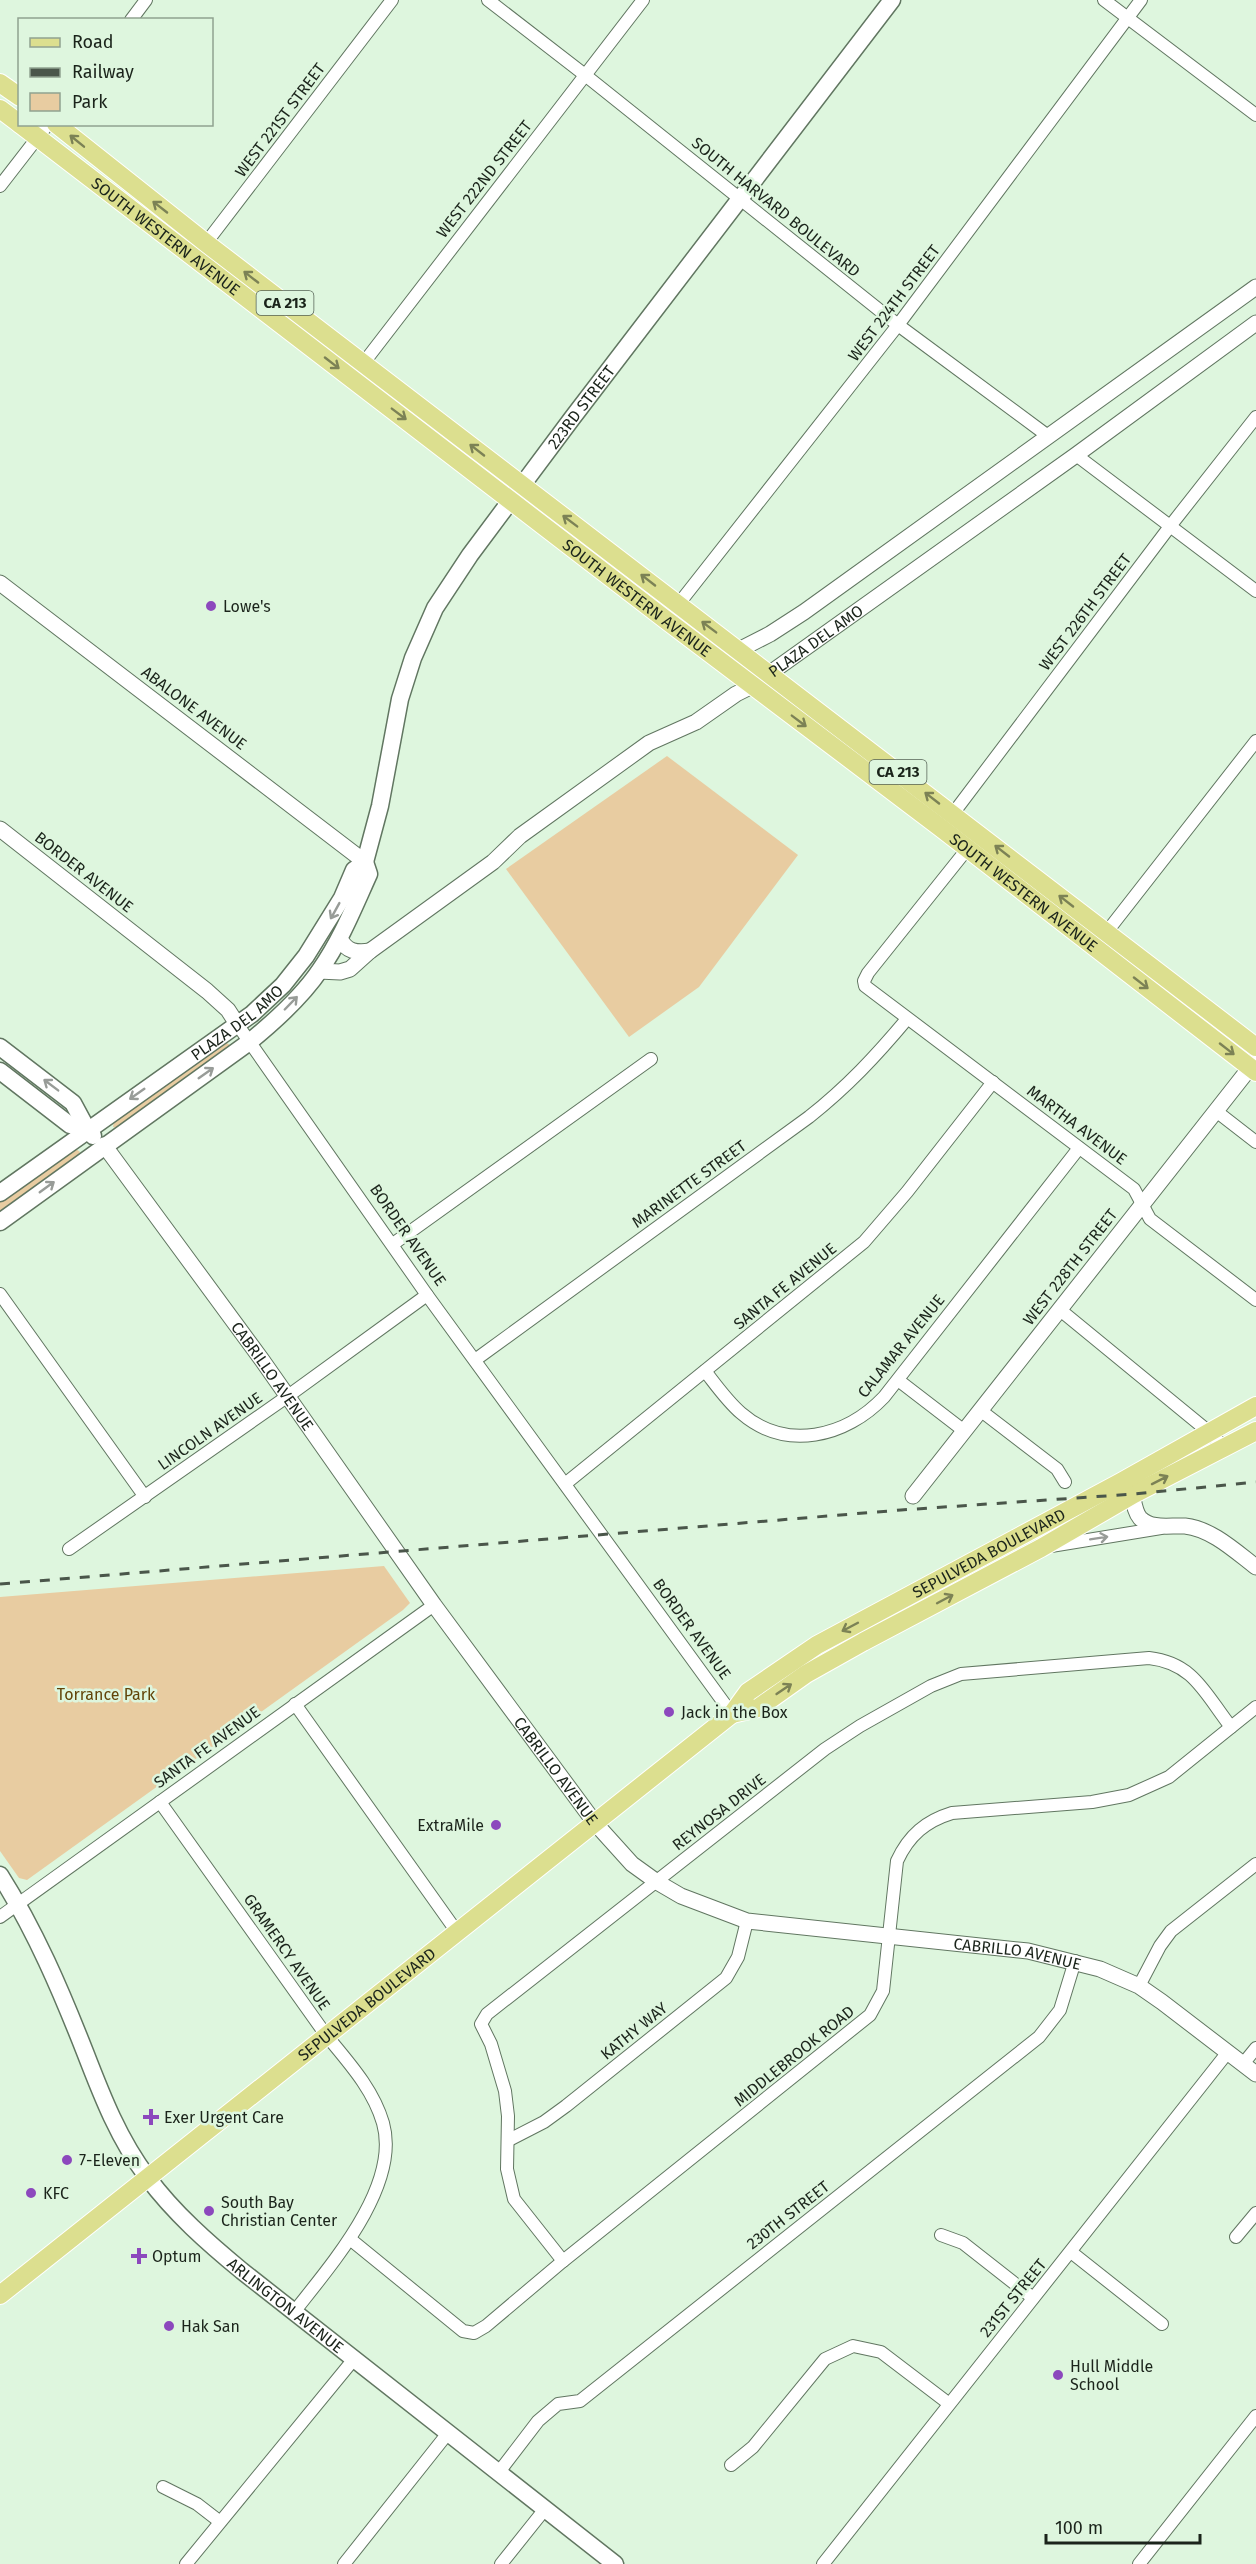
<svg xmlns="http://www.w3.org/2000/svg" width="1256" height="2564" font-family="'Fira Sans',sans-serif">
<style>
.green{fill:#e8cca1}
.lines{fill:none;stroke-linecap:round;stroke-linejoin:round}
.minor-casing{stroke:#617661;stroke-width:14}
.tertiary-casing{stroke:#617661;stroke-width:17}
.secondary-casing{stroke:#617661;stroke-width:19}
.primary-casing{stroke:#fff;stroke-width:20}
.minor{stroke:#fff;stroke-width:12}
.tertiary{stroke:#fff;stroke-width:15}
.secondary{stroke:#fff;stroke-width:16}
.primary{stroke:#dcdf8f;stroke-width:18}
.rail{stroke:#4a564a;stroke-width:3;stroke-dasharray:10 10;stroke-linecap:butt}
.oneway{stroke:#7c8255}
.oneway2{stroke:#989c98}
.poi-dot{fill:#8c48bd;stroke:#def6de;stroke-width:2}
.labels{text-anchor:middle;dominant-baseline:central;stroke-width:5;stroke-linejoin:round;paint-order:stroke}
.shield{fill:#def6de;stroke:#566356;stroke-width:1.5}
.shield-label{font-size:15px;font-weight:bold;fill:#1b241b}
.street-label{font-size:16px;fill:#1b241b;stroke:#def6de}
.poi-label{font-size:16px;fill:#1b241b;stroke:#def6de;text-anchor:start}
.park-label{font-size:16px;fill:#624408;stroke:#def6de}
</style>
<rect width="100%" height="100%" fill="#def6de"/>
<g class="green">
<path d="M667,756L798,855L699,987L629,1037L506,869Z"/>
<path d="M225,1042L230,1045L228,1049L116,1128L113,1127L114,1121Z"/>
<path d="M76,1149L80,1152L78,1156L0,1212V1202L71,1151Z"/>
<path d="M384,1566L410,1603L403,1610L27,1880L19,1878L0,1851V1597Z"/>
</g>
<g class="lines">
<g class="minor-casing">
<g id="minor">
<path d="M488,0L585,75L898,325L1048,436"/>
<path d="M1104,0L1256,115"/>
<path d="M131,20L146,0"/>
<path d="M0,186L48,124"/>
<path d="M205,248L206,243L392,0"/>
<path d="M352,378L643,0"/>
<path d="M1076,455L1256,591"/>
<path d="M666,620L898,325L1141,0"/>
<path d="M949,819L1171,525L1256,417"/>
<path d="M972,843L868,973L864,981L865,986L1134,1189L1150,1219L1256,1300"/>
<path d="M1095,947L1256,741"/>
<path d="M237,1024L427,1295L732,1714"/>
<path d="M1216,1111L1256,1142"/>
<path d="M393,1244L651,1059"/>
<path d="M0,1294L145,1497"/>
<path d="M1059,1309L1209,1432L1224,1447"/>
<path d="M475,1360L809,1117C847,1087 876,1056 907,1019"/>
<path d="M705,1371C716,1385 727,1401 741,1413C786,1452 846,1437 884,1397L1079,1148"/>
<path d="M898,1380L963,1430"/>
<path d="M980,1410L1057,1469L1065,1482"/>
<path d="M565,1484L864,1242L907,1192L993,1082"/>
<path d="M1051,1546L1161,1528"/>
<path d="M69,1549L288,1396L427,1295"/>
<path d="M295,1704L457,1932"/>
<path d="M160,1802L326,2035C349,2063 373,2089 383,2123C401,2186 330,2266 294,2312"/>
<path d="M0,1917L434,1605"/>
<path d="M1139,1986L1160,1946L1171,1931L1256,1864"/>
<path d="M1243,2064L1256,2048"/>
<path d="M509,2140L544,2122L566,2106L726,1978L738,1957L747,1921"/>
<path d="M941,2235L963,2243L1033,2298"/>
<path d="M1236,2237L1256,2213"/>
<path d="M350,2239L463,2331L474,2333L486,2326L563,2261L870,2015L883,1991L897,1861C909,1835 926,1821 952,1813L1092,1802L1129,1795L1169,1777L1256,1707"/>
<path d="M1071,2252L1162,2324"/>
<path d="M563,2261L514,2199L507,2169L508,2116L505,2091L491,2044L481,2024L487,2014L825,1749L860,1726L931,1686L961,1674L1149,1658C1194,1663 1205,1694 1231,1727"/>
<path d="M731,2465L753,2447L825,2359L853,2346L881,2352L948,2403"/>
<path d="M499,2472L538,2421L558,2404L580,2401L1039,2037L1060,2010L1075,1961"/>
<path d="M163,2487L197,2504L219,2521"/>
<path d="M186,2564L354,2359"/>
<path d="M344,2564L448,2433"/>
<path d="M501,2564L545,2509"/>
<path d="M823,2564L1228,2052"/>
<path d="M1139,2564L1256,2416"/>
</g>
</g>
<g class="tertiary-casing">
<g id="tertiary">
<path d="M0,583L365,862"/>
<path d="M729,655L770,634L804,612L1256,287"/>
<path d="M0,829L207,991L228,1010L237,1024"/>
<path d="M340,938C346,952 357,953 370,951"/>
<path id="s1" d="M319,971L340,972L350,969L370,951L493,862L520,836L649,743L696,722L736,694L752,686L1076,455L1256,323"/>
<path id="s2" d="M104,1145L262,1360L434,1605L595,1823L632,1864L657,1882L681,1896L747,1921L1028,1951L1100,1969L1139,1986L1162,2002L1256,2074"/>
<path d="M1129,1484C1134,1495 1133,1510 1140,1518C1152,1530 1170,1525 1185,1526C1212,1529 1235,1551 1256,1567"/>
<path d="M913,1496L1256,1060"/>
</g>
</g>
<g class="secondary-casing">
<g id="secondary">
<path id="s3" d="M365,862L380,806L400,699L413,658L435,608L470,555L573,417L892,0"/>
<path d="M0,1047L73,1103L87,1129L93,1136"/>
<path d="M0,1071L70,1125L87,1129"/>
<path id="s4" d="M0,1193L252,1014L283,985L306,956L342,898L354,870L365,862"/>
<path d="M0,1222L248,1043C274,1022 301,998 320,970C341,940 354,907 369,874L365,862"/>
<path id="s5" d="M0,1875C35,1930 61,1991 85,2052C102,2096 119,2140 148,2178C174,2213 208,2243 242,2271L615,2564"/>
</g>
</g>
<g class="primary-casing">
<g id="primary">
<path d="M0,83L20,97"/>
<path d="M0,109L20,124"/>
<path id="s6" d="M20,124L666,620L941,828L1256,1072"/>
<path d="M56,124L206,243L1256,1047"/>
<path d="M732,1714L758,1708L806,1674L863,1642L1041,1548L1134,1494L1256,1431"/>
<path id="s7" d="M0,2295L732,1714L748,1692L817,1645L1121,1482L1256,1406"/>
</g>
</g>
<use href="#minor" class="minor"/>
<use href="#tertiary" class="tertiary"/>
<use href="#secondary" class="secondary"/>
<use href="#primary" class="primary"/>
<path class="rail" d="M0,1584L901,1510L1134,1494L1256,1482"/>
</g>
<defs><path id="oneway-shaft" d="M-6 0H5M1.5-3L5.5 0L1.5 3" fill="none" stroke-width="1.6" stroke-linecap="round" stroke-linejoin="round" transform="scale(1.5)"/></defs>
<g class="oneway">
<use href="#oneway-shaft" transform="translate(77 141) rotate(-141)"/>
<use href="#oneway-shaft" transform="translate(160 207) rotate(-142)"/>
<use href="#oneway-shaft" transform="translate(251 277) rotate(-142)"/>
<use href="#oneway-shaft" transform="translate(332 363) rotate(38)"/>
<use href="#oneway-shaft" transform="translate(399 414) rotate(37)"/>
<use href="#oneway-shaft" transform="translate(477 450) rotate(-142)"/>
<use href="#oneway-shaft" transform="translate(570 521) rotate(-143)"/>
<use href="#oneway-shaft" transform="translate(648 580) rotate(-142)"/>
<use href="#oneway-shaft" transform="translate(709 627) rotate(-143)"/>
<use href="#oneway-shaft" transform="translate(799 721) rotate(37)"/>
<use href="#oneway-shaft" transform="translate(932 798) rotate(-142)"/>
<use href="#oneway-shaft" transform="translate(1002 851) rotate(-142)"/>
<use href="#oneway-shaft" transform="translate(1066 901) rotate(-142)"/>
<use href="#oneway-shaft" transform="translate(1141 983) rotate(38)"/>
<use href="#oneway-shaft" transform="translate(1227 1049) rotate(38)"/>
<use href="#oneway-shaft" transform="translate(1160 1480) rotate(-27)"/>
<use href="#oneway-shaft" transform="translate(945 1599) rotate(-28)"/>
<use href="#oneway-shaft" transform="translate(850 1627) rotate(152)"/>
<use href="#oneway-shaft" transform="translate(784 1689) rotate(-34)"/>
</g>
<g class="oneway2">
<use href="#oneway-shaft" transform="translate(335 911) rotate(119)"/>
<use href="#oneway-shaft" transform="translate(291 1003) rotate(-46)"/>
<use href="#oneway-shaft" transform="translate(206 1073) rotate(-35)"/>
<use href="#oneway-shaft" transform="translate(51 1085) rotate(-143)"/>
<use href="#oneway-shaft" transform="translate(137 1094) rotate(145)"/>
<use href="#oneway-shaft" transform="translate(47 1187) rotate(-36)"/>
<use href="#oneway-shaft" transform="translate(1099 1538) rotate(-9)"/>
</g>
<g class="poi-dot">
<circle cx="211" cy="606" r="6"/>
<circle cx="669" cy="1712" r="6"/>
<circle cx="496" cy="1825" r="6"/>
<path d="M148 2108h6v6h6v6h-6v6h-6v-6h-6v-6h6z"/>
<circle cx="67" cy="2160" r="6"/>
<circle cx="31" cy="2193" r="6"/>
<circle cx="209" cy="2211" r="6"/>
<path d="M136 2247h6v6h6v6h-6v6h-6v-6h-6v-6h6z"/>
<circle cx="169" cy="2326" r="6"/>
<circle cx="1058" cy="2375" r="6"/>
</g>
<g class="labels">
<g class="shield">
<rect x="256.5" y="291" width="57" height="24" rx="4.5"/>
<rect x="869.5" y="760" width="57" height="24" rx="4.5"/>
</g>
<g class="shield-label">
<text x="285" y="303">CA 213</text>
<text x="898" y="772">CA 213</text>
</g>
<g class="street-label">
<text transform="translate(280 120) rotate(-53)">WEST 221ST STREET</text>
<text transform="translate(484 179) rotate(-52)">WEST 222ND STREET</text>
<text transform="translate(776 207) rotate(39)">SOUTH HARVARD BOULEVARD</text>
<text stroke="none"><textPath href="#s6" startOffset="184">SOUTH WESTERN AVENUE</textPath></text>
<text transform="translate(894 303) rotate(-53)">WEST 224TH STREET</text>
<text stroke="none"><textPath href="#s3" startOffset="513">223RD STREET</textPath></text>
<text stroke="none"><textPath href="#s6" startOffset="778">SOUTH WESTERN AVENUE</textPath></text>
<text transform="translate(1085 612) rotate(-53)">WEST 226TH STREET</text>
<text stroke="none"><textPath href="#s1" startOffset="603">PLAZA DEL AMO</textPath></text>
<text transform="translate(194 708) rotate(37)">ABALONE AVENUE</text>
<text transform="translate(84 872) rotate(38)">BORDER AVENUE</text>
<text stroke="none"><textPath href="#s6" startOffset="1264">SOUTH WESTERN AVENUE</textPath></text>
<text stroke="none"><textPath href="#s4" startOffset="292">PLAZA DEL AMO</textPath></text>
<text transform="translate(1077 1125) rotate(37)">MARTHA AVENUE</text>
<text transform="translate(689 1184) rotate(-36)">MARINETTE STREET</text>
<text transform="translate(408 1235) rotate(55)">BORDER AVENUE</text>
<text transform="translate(1070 1267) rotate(-52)">WEST 228TH STREET</text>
<text transform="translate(785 1286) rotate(-39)">SANTA FE AVENUE</text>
<text transform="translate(901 1346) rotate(-51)">CALAMAR AVENUE</text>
<text stroke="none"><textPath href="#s2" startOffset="286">CABRILLO AVENUE</textPath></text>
<text transform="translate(210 1431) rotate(-35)">LINCOLN AVENUE</text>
<text stroke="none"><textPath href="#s7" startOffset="1240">SEPULVEDA BOULEVARD</textPath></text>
<text transform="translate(692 1629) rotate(54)">BORDER AVENUE</text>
<text transform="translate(207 1747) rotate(-36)">SANTA FE AVENUE</text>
<text stroke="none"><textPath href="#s2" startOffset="772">CABRILLO AVENUE</textPath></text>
<text transform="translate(719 1812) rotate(-38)">REYNOSA DRIVE</text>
<text transform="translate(287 1952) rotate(55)">GRAMERCY AVENUE</text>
<text stroke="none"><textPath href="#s2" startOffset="1294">CABRILLO AVENUE</textPath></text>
<text stroke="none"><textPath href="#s7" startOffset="468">SEPULVEDA BOULEVARD</textPath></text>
<text transform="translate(634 2031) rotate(-39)">KATHY WAY</text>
<text transform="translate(794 2056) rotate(-39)">MIDDLEBROOK ROAD</text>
<text transform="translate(788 2215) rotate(-38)">230TH STREET</text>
<text transform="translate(1013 2298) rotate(-51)">231ST STREET</text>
<text stroke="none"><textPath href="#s5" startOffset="526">ARLINGTON AVENUE</textPath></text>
</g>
<g class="poi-label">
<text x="223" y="606">Lowe's</text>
<text x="681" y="1712">Jack in the Box</text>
<text x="484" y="1825" text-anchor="end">ExtraMile</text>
<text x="164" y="2117">Exer Urgent Care</text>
<text x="79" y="2160">7-Eleven</text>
<text x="43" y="2193">KFC</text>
<text x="221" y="2202">South Bay<tspan x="221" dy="18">Christian Center</tspan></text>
<text x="152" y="2256">Optum</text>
<text x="181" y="2326">Hak San</text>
<text x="1070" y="2366">Hull Middle<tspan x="1070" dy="18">School</tspan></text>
</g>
<g class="park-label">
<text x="106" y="1694">Torrance Park</text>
</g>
</g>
<rect x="18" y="18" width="195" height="108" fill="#def6de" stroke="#90a290" stroke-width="1.5"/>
<rect x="30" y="38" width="30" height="9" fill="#dcdf8f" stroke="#90a290" stroke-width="1.5"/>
<text x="72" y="48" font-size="18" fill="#1b241b">Road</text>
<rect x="30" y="68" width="30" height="9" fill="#4a564a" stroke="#90a290" stroke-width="1.5"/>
<text x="72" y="78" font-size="18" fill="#1b241b">Railway</text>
<rect x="30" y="93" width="30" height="18" fill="#e8cca1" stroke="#90a290" stroke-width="1.5"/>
<text x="72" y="108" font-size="18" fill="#1b241b">Park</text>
<path d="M1046 2534v9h154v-9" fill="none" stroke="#1b241b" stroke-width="3"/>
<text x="1055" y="2534" font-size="18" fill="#1b241b" stroke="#def6de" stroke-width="4.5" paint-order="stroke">100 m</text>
</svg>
